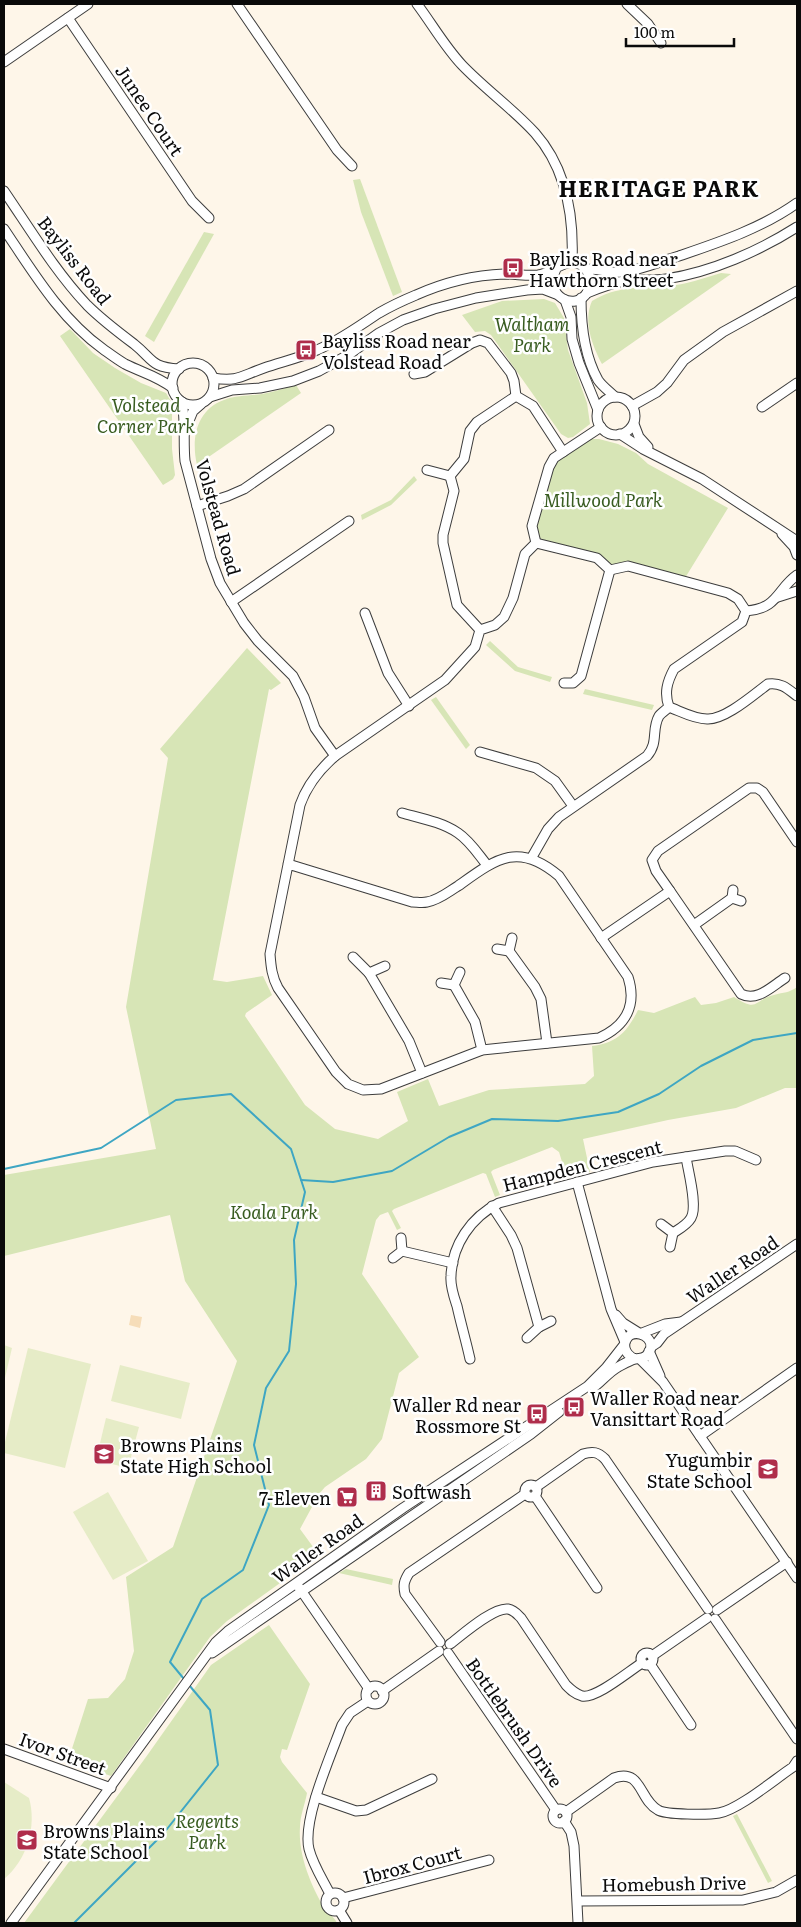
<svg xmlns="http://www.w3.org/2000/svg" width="801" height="1927" font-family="Literata,serif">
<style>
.green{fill:#d7e5b6}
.sand{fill:#f6ddb9}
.pitch{fill:#e6ecc7}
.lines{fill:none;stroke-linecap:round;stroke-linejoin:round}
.stream{stroke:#3ea6c3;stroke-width:2}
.minor-casing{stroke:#3d3d3d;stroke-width:11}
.minor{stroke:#fff;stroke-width:9}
.labels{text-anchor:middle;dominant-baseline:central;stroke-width:5;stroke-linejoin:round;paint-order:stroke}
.street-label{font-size:18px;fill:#0a0a0a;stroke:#fff}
.poi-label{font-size:18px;fill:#0a0a0a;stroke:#fff;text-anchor:start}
.park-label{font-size:18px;font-style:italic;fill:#385c20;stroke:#fff}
.district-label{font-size:22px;font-weight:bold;letter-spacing:1px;fill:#0a0a0a;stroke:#fff}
</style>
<rect width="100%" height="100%" fill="#fef6e9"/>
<g class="green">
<path d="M360,179L402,292L393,296L361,212L353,180Z"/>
<path d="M204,232L214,234L154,342L145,336Z"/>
<path d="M721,273L731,274L602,364C592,345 583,321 592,301C616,286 641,288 668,286C685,285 704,278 721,273Z"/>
<path d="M544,299L555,303L564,318L568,350L587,403L590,424L573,437L568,438L561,434L491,335L485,331L475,332L462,315L502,301Z"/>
<path d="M70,329L93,353L115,368L141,383L166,393L172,403V449L175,475L173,479L163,485L60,336Z"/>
<path d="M296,385L301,393L197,465C191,439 196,410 224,400C236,395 249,396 262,394C273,392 285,388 296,385Z"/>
<path d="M590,439H599L618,444L636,453L648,464L728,508L685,578L612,566L597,554L544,540L540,538L536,526L553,467L559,458Z"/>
<path d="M414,476L417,480L391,505L362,520L361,515L391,500Z"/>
<path d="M490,641L518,667L552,677L550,682L515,671L486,645Z"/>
<path d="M247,648L281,683L271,690L269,689L213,980L227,982L263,976L272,995L246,1013L245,1016L305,1105L335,1129L378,1139L408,1121L397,1092L428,1079L439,1106L489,1090L585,1084L594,1076L592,1046C617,1043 627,1032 638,1010L654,1013L695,997L701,1005L716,1003L734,997C759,1013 753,1000 774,995C784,992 789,993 797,987V1088H785L736,1108L668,1120L583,1139L590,1172L567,1178L559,1152L552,1147L493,1170L491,1172L500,1195L495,1197L486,1174L483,1173L394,1209L392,1211L401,1228L397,1230L388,1212L380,1215L376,1220L362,1274L419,1357L399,1373L382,1439L366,1459L325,1487L319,1494L300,1529L319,1555L227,1621L210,1637L111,1776L68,1761L88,1699L108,1698L125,1679L134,1651L126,1577L173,1547L237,1361L185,1281L170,1215L4,1256V1175L156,1149L126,1007L168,758L160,749Z"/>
<path d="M585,689L654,705L652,710L583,694Z"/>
<path d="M436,697L470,745L466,749L431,700Z"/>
<path d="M346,1569L393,1579L392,1585L339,1573Z"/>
<path d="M269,1625L310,1684L287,1750L282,1749L280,1757L282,1762L307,1793C305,1804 300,1816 300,1827C298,1854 310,1883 323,1906C327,1913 334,1916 337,1923H24L146,1757L211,1665Z"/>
<path d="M737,1814L772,1881L768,1883L733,1816Z"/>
</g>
<path class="sand" d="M131,1315L142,1317L140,1328L129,1325Z"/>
<g class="pitch">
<path d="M4,1345L12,1348L4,1382Z"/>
<path d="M28,1348L91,1364L65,1468L4,1453V1446Z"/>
<path d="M120,1365L190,1383L181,1419L111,1401Z"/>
<path d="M106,1418L139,1427L128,1468L96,1460Z"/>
<path d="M108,1492L148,1561L113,1580L73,1512Z"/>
<path d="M4,1782L29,1798C37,1826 27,1860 4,1879Z"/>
</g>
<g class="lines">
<g class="stream">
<path d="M4,1169L101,1148L176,1100L231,1094L291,1149L305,1192L294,1240L296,1284L289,1351L266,1388L254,1445L269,1505L243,1570L202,1599L170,1662L184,1679"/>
<path d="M301,1180L333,1182L392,1171L449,1137L492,1119L558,1121L618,1112L659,1094L701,1066L753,1040L797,1033"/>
<path d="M74,1923L163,1834L218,1765L210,1710L189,1685"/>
</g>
<g class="minor-casing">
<g id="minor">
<path d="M237,4L337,150L352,166"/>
<path d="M417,4C432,24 445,47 462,65C485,89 513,109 535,133C566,168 574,217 572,262"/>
<path d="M627,4L648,24L661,43"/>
<path d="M68,18L192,201L209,218"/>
<path d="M4,62L88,4"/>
<path d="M4,191C30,229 55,271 87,305C102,320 118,332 134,344C154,360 150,367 179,369"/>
<path d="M4,229C33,272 60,318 103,349C110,354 118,360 125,364C143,373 155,375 173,388"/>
<path d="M586,269C601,268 610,274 624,272C643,269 661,261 679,256C720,242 762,228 797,203"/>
<path d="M587,293C599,288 611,283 624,281C638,279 652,281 666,279C712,272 759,251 797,227"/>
<path d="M581,298C581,326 584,355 598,380C602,386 610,392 615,397"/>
<path d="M565,300L571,317L572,339L579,363L598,410"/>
<circle cx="193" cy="384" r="21"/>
<path d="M414,374L425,372L472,343L480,340L488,343L511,373L514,381L516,396L533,406L563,452"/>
<path d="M213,378C238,382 241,376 264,368C281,362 300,358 317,350C339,341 359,326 379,313C391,306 404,300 416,295C443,283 475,275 504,274C516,274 527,276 538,275C552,273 565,259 577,263C588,267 594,281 588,291C576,314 542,295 556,269"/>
<path d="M210,397L232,390L260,388L293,381L319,371L348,355L379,333L403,320L434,309L476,298L527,290L543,289L556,294"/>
<circle cx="616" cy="416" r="19"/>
<path d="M182,402C186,422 183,441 185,461L211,559L220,583L244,623L258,641L293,676L304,697L315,728L335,756"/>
<path d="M632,406L657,392L667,383L684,360L723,332L797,291"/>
<path d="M762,407L797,383"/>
<path d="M634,424L639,437L648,447"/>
<path d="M186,428L193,411L201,404"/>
<path d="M620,434L643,449L702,479L797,541"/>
<path d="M427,470L450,476"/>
<path d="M197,506L228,496L244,489L329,430"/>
<path d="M782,534L794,547L797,555"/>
<path d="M536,543L597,558L610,570L628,566L728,593L738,599L746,611"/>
<path d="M536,543L532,526L549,467L554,458L601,427"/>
<path d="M778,597L797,591"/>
<path d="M231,602L349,521"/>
<path d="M365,613L388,673L409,706"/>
<path d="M480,630L457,605L443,543V535L454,491L450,476L464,459L470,431L477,422L516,396"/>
<path d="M564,683H573L581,676L610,570"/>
<path d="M669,707C680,711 694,719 707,719C725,720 753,695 768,684C781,682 788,689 797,696"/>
<path d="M480,752L536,768L555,781L573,806"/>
<path d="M402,813C420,818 442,822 458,833C470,841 478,854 487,865"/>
<path d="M532,857L548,829L559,817L647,756C659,742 651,730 659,716C661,713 666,710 669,707C664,693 667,682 674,669L742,622L746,611C778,609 777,589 797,575"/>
<path d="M288,864L412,902C417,902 422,903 427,902C439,900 448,892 458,886C496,859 518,841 559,876L628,977C637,1005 626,1026 599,1038L482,1050L381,1089L363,1090L348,1084L336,1072L278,988C272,977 271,967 270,954L300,805C307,785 319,770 335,756L445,680L475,647L480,630L495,625L504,617L513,598L525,554L536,543"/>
<path d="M733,890L732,898L741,901"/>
<path d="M670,891L741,994C757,1002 771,987 785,978"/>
<path d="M694,925L732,898"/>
<path d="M601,938L670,891L656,871L652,860L658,851L749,788H757L763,792L797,842"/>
<path d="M497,949L509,951L512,938"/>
<path d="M509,951L535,987L541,999L547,1043"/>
<path d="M353,957L369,973L385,966"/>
<path d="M369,973L409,1041L422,1073"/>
<path d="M441,983L454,985L460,972"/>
<path d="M454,985L475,1022L482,1050"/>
<path d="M577,1182L611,1309L625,1342"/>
<path d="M492,1206L511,1235L517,1248L539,1327"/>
<path d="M661,1224L673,1233L670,1247"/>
<path d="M673,1233C679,1229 687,1225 691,1218C698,1206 688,1171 686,1157"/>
<path d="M402,1251L453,1263"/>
<path d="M393,1258L402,1251L401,1238"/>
<path d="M616,1315L623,1323L639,1333"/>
<path d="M642,1333L665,1324L681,1322"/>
<path d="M527,1338L539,1327L551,1321"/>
<path d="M651,1347L657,1343L664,1334L797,1244"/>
<path d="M649,1351L660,1376"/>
<path d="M470,1359C466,1341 461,1324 457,1306C454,1297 450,1286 451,1276C452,1245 471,1217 499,1203L653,1162L725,1151H735L756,1160"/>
<path d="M640,1359L663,1382L797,1578"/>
<path d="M594,1387C602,1381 609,1372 618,1367C622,1365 630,1360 635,1359C640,1358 642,1359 646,1356C659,1344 644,1329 630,1335C621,1343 624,1354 635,1359"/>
<path d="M700,1436L797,1368"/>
<circle cx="531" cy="1491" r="6"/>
<path d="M536,1487L583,1454C593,1451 598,1452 605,1459L708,1609"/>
<path d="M535,1496L597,1588"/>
<path d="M298,1586L369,1689"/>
<path d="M717,1610L787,1562"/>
<path d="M715,1619L797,1739"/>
<path d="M440,1642L405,1594C403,1585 404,1581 409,1573L525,1494"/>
<path d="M450,1644C462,1635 493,1607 508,1609C514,1610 517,1614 521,1618L566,1685C571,1690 575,1694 582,1696C596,1699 629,1671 642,1663"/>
<circle cx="647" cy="1659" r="6"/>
<path d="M212,1653L531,1434L559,1412"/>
<path d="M448,1653L556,1810"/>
<path d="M652,1656L707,1618"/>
<path d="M650,1664L691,1725"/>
<circle cx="375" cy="1695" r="9"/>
<path d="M382,1691L439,1651"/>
<path d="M4,1749L111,1788"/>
<path d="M316,1797L356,1811L366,1810L432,1779"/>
<circle cx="560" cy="1816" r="7"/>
<path d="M566,1812L614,1778C642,1768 639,1800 658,1810C666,1815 709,1815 719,1813C738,1810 775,1779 793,1767L797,1761"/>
<path d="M564,1821L571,1832L574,1846L578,1923"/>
<circle cx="335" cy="1902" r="9"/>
<path d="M330,1894C323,1880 313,1865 309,1849C302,1820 331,1755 342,1725L350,1713L368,1701"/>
<path d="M343,1898L489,1860"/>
<path d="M578,1901L743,1900L776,1892L797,1880"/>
<path d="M339,1910L347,1923"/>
<path d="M11,1923L216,1642L228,1631L403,1508L588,1386L606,1368L624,1345"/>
</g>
</g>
<use href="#minor" class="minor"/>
</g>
<defs>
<g id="bus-square" transform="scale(1.125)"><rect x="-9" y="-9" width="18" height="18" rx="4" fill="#af2d4b" stroke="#fff"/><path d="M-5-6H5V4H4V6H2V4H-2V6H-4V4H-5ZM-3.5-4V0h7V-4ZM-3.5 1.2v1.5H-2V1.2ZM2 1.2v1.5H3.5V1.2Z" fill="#fff"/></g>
<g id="school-square" transform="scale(1.125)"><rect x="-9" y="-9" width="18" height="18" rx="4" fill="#af2d4b" stroke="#fff"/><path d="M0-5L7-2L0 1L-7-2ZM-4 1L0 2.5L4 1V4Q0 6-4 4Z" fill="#fff"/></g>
<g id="building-square" transform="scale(1.125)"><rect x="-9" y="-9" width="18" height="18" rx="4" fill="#af2d4b" stroke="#fff"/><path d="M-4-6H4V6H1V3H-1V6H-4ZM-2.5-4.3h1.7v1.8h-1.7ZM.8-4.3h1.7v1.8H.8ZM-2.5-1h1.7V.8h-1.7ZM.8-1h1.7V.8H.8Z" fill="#fff"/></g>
<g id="supermarket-square" transform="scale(1.125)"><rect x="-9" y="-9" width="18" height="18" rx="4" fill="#af2d4b" stroke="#fff"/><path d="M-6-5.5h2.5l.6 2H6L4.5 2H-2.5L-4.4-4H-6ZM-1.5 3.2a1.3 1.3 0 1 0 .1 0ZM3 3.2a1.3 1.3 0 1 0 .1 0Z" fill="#fff"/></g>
</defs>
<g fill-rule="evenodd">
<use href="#bus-square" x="513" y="268"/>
<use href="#bus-square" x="306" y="350"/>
<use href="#bus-square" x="574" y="1407"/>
<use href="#bus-square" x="537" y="1414"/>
<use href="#school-square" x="104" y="1454"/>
<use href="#school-square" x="768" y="1469"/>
<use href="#building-square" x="376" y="1491"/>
<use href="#supermarket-square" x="347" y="1497"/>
<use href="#school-square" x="27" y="1840"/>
</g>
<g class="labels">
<g class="street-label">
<text transform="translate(150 110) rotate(56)">Junee Court</text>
<text transform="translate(75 260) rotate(52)">Bayliss Road</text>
<text transform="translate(219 517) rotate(74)">Volstead Road</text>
<text transform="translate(582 1165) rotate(-14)">Hampden Crescent</text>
<text transform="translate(732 1269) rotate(-34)">Waller Road</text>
<text transform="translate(317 1548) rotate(-35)">Waller Road</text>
<text transform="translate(515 1722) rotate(55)">Bottlebrush Drive</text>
<text transform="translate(63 1753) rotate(20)">Ivor Street</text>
<text transform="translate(412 1864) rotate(-15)">Ibrox Court</text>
<text transform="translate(674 1883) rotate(-1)">Homebush Drive</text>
</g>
<g class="poi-label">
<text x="529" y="258">Bayliss Road near<tspan x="529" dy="21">Hawthorn Street</tspan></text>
<text x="322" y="340">Bayliss Road near<tspan x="322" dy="21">Volstead Road</tspan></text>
<text x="590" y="1397">Waller Road near<tspan x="590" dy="21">Vansittart Road</tspan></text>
<text x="521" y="1404" text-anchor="end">Waller Rd near<tspan x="521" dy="21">Rossmore St</tspan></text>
<text x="120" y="1444">Browns Plains<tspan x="120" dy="21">State High School</tspan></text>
<text x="752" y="1459" text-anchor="end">Yugumbir<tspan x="752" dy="21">State School</tspan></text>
<text x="392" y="1491">Softwash</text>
<text x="331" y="1497" text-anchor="end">7-Eleven</text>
<text x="43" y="1830">Browns Plains<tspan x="43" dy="21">State School</tspan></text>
</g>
<g class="park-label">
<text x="532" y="323">Waltham<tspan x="532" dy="21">Park</tspan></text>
<text x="146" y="404">Volstead<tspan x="146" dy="21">Corner Park</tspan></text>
<text x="603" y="499">Millwood Park</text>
<text x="274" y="1211">Koala Park</text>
<text x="207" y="1820">Regents<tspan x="207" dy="21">Park</tspan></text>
</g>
<g class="district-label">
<text x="659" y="187">HERITAGE PARK</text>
</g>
</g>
<rect width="801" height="1927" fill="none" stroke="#0a0a0a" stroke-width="10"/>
<path d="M626 38v8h108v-8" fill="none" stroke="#0a0a0a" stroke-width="2.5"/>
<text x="634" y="38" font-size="15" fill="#0a0a0a" stroke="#ffffff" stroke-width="4" paint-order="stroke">100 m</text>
</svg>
